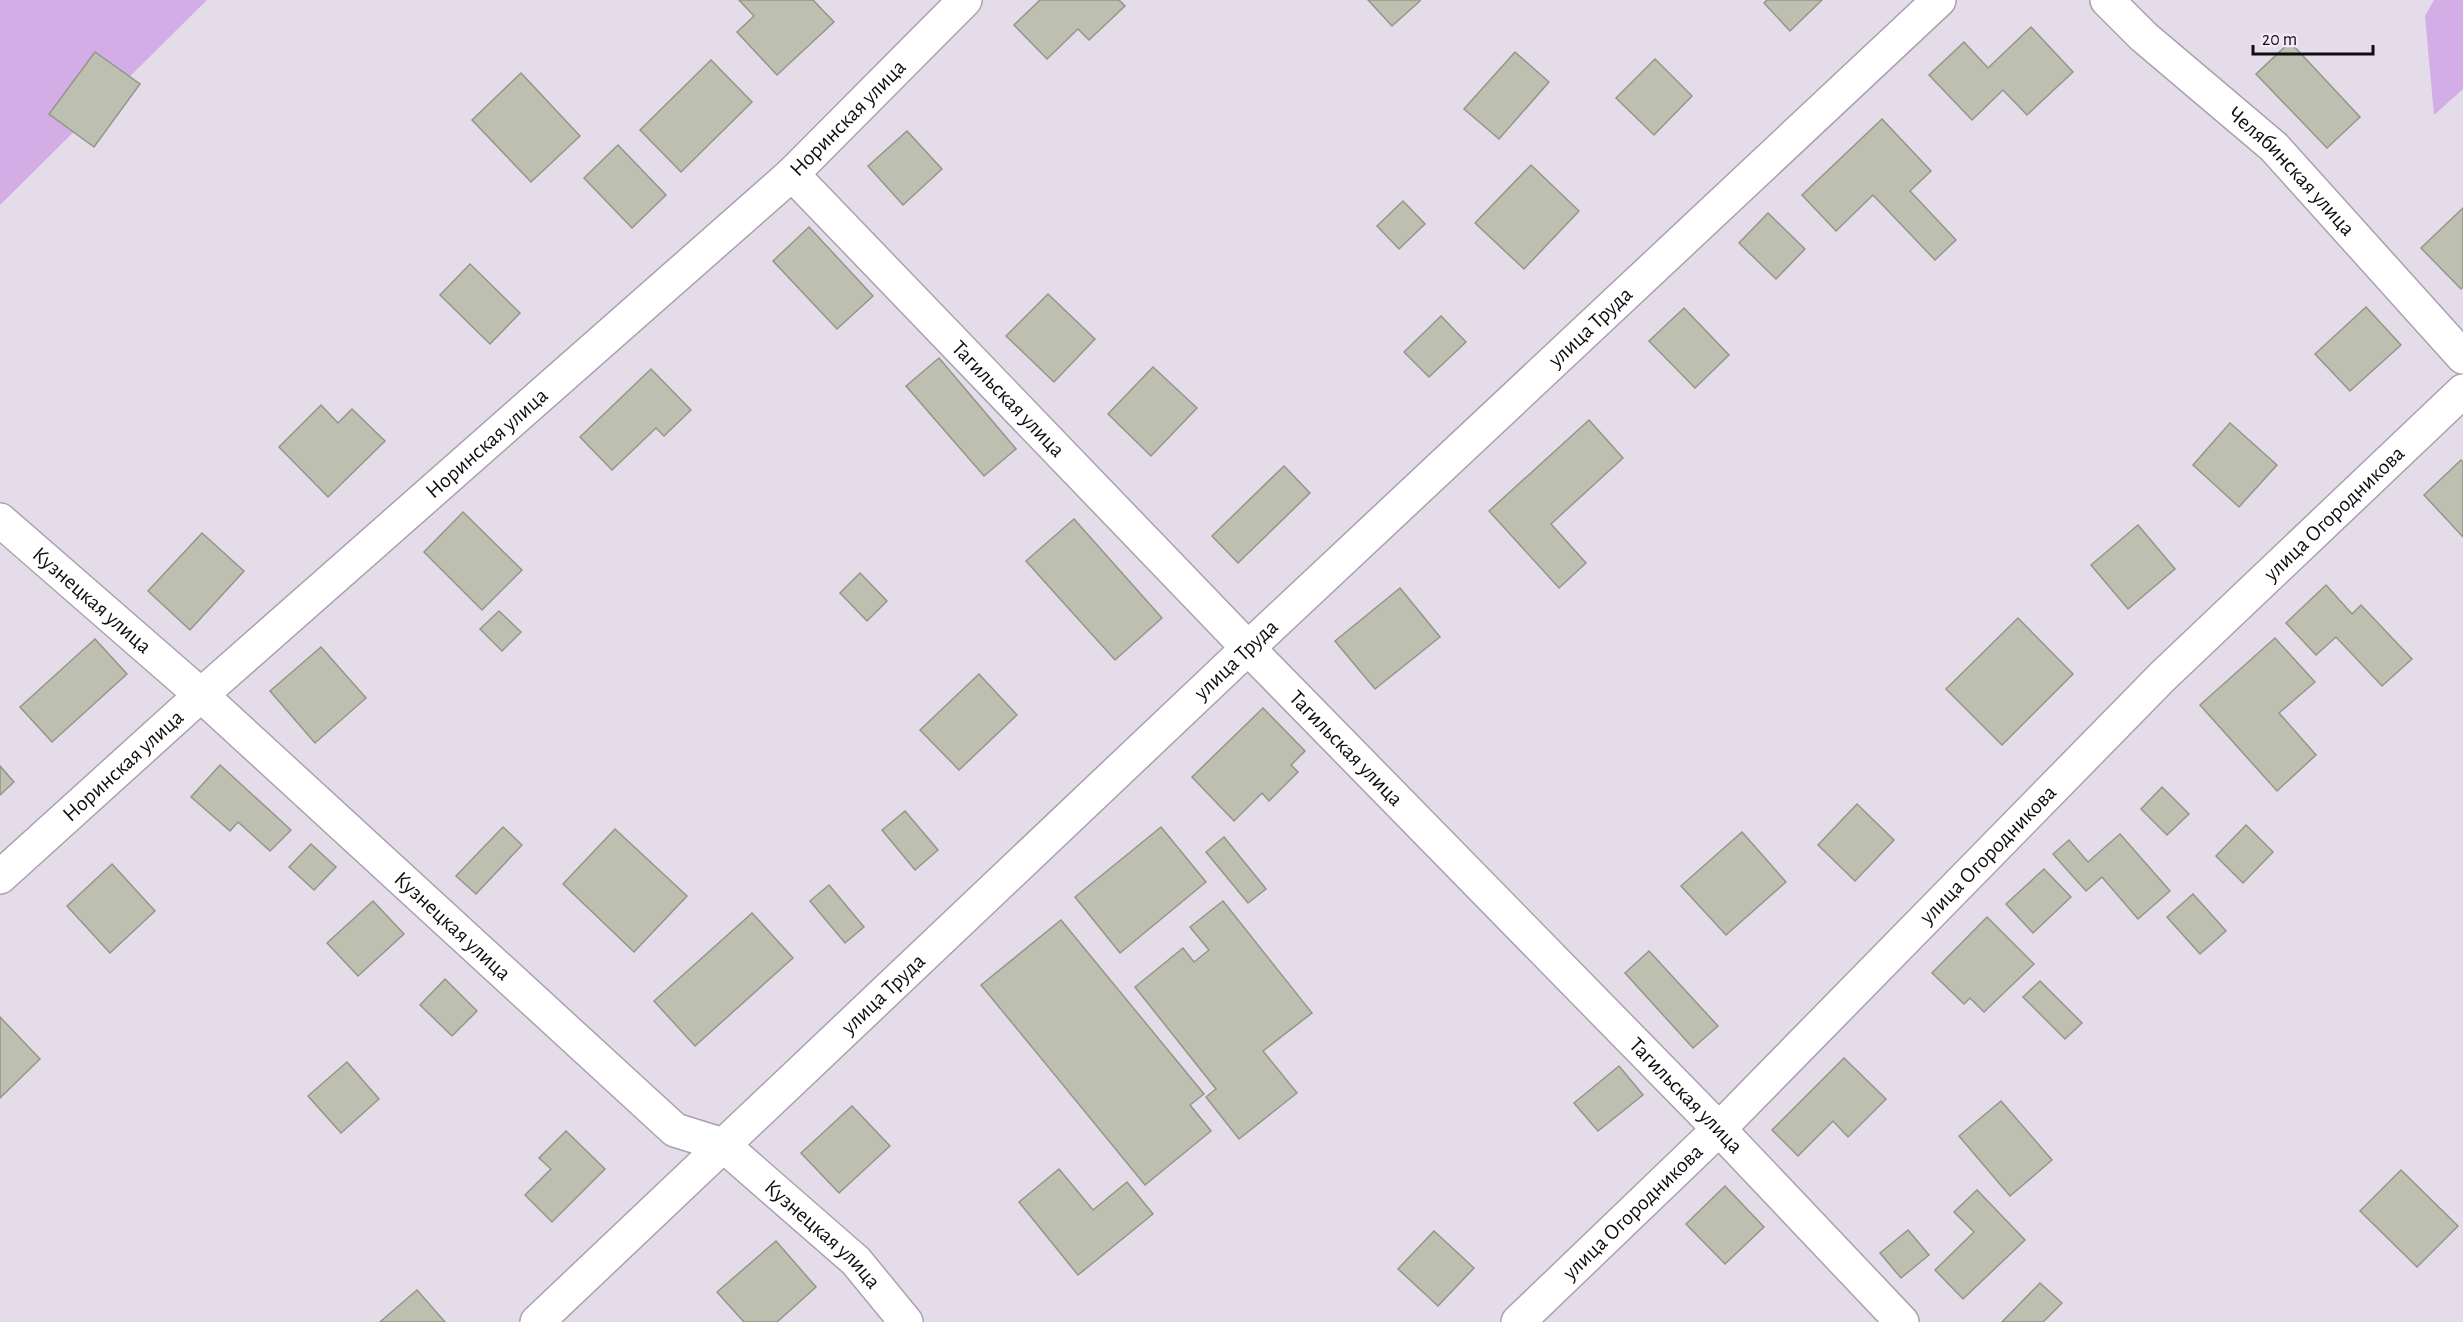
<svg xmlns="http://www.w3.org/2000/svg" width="2463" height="1322" font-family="'Alegreya Sans',sans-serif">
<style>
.green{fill:#d3ade5}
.building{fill:#bdbfb0;stroke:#949688;stroke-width:1.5}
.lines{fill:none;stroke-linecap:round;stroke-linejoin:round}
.minor-casing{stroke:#a9a1ad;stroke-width:36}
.minor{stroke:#fff;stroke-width:33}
.labels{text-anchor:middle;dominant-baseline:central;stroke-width:4.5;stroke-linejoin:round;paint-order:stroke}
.street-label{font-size:22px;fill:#100d12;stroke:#f3e9f7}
</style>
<rect width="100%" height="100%" fill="#e5dcea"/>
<g class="green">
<path d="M0,0H207L0,205Z"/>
<path d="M2434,0H2463V89L2434,115L2425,16Z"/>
</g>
<g class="building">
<path d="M739,0H813L834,22L777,75L737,32L754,16Z"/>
<path d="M1040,0H1119L1125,6L1089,40L1078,29L1047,59L1014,25Z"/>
<path d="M1368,0H1420V1L1392,26Z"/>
<path d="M1767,0H1822L1790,31L1764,3Z"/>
<path d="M2031,27L2073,72L2027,115L2003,90L1972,120L1929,75L1964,42L1988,68Z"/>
<path d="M2290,42L2360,117L2327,148L2256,74Z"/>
<path d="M95,52L140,84L94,147L49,114Z"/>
<path d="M1515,52L1549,82L1499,139L1464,109Z"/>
<path d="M1655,59L1692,96L1654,135L1616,98Z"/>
<path d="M711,60L752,102L681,172L640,130Z"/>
<path d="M521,73L580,136L531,182L472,120Z"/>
<path d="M1882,119L1931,171L1910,191L1956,240L1935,260L1873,195L1836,231L1802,195Z"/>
<path d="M907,131L942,169L903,205L868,166Z"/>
<path d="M618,145L666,195L632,228L584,178Z"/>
<path d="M1531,165L1579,211L1524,269L1475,223Z"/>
<path d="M1403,201L1425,224L1399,249L1377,226Z"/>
<path d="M2463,208V287L2461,289L2421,248Z"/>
<path d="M1768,213L1805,249L1776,279L1739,243Z"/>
<path d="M809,227L873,296L837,329L773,261Z"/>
<path d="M470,264L520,313L490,344L440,295Z"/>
<path d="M1048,294L1095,339L1054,382L1006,336Z"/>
<path d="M2366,307L2401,345L2350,391L2315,354Z"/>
<path d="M1684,308L1729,355L1695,388L1649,341Z"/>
<path d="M1441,316L1466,342L1429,377L1404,352Z"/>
<path d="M939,358L1016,449L984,476L906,386Z"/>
<path d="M1153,367L1197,408L1151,456L1108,414Z"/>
<path d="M651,369L691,410L664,436L656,428L612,470L580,437Z"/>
<path d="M321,405L338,423L352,409L385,441L328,497L279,447Z"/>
<path d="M1589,420L1623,458L1551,524L1586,563L1559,588L1489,511Z"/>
<path d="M2230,423L2277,465L2239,507L2193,465Z"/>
<path d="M2461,460L2463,462V537L2424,495Z"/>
<path d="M1284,466L1310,493L1238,563L1212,536Z"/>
<path d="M463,512L522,570L482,610L424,552Z"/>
<path d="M1074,519L1162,618L1115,660L1026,561Z"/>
<path d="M2138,525L2175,569L2128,609L2091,565Z"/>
<path d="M202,533L244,571L190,630L148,591Z"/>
<path d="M860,573L887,601L867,621L840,593Z"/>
<path d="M2326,585L2352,614L2361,605L2412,659L2382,686L2336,637L2316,655L2286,623Z"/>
<path d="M1400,588L1440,637L1375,689L1335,641Z"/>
<path d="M499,611L521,632L502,651L480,629Z"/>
<path d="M2018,618L2073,674L2002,745L1946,689Z"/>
<path d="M2275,638L2315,682L2279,713L2316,755L2277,791L2200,705Z"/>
<path d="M95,639L127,674L52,742L20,707Z"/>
<path d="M321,647L366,698L315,743L270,691Z"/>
<path d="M979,674L1017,715L959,770L920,730Z"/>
<path d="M1263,708L1305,751L1291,765L1298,772L1269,801L1262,793L1234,821L1192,777Z"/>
<path d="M220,765L291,830L270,851L238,822L230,831L191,797Z"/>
<path d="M0,766L14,782L0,795Z"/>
<path d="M2162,787L2189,814L2167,835L2141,809Z"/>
<path d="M1857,804L1894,840L1855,881L1818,845Z"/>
<path d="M905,811L938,850L915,870L882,830Z"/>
<path d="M2246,825L2273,852L2243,883L2216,856Z"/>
<path d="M503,827L522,845L476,894L456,876Z"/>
<path d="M1161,827L1206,882L1120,953L1075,897Z"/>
<path d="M615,829L687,896L634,952L563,884Z"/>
<path d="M1742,832L1786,882L1726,935L1681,886Z"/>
<path d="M2120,834L2170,891L2138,919L2102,877L2086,891L2053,854L2069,840L2088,862Z"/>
<path d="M1224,837L1266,889L1248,903L1206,852Z"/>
<path d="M311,844L336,867L314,890L289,867Z"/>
<path d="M112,864L155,911L110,953L67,906Z"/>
<path d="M2044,869L2071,897L2033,933L2006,904Z"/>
<path d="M829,885L864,927L845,943L810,901Z"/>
<path d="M2193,894L2226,931L2200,954L2167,917Z"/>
<path d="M373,901L404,934L358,976L327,943Z"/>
<path d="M1223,901L1312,1013L1263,1051L1297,1093L1239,1139L1206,1097L1216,1089L1135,987L1183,948L1194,962L1209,950L1190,927Z"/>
<path d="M752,913L793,958L695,1046L654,1001Z"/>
<path d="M1987,917L2034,964L1984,1012L1970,998L1964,1004L1932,973Z"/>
<path d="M1061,920L1204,1094L1190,1105L1211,1131L1145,1185L981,985Z"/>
<path d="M1649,951L1718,1026L1693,1048L1625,973Z"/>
<path d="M445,979L477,1011L452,1036L420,1005Z"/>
<path d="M2040,981L2082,1023L2065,1039L2023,997Z"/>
<path d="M0,1017L40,1059L0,1098Z"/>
<path d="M1844,1058L1886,1099L1848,1137L1833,1121L1798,1156L1772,1130Z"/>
<path d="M347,1062L379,1099L341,1133L308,1096Z"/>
<path d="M1619,1066L1643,1095L1598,1131L1574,1103Z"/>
<path d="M2001,1101L2052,1160L2010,1196L1959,1136Z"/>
<path d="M852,1106L890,1146L839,1193L801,1153Z"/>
<path d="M566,1131L605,1169L552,1222L525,1195L551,1169L539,1158Z"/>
<path d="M1059,1169L1093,1210L1127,1182L1153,1214L1078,1275L1019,1202Z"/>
<path d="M2401,1170L2458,1226L2417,1267L2360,1211Z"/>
<path d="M1725,1186L1764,1227L1725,1264L1686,1224Z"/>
<path d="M1977,1190L2025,1240L1963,1299L1935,1270L1974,1232L1954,1212Z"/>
<path d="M1908,1230L1929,1255L1901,1278L1880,1253Z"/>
<path d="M1434,1231L1474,1268L1438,1306L1398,1269Z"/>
<path d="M776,1241L816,1287L777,1322H744L717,1292Z"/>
<path d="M2040,1283L2062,1303L2043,1322H2002Z"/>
<path d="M417,1290L445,1322H380Z"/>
</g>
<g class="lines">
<g class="minor-casing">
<g id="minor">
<path id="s1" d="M2107,0L2144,37L2274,147L2463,357"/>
<path id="s2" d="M792,174L1248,648L1719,1129L1902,1322"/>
<path id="s3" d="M0,520L201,695L675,1130L723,1145L856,1261L906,1322"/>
<path id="s4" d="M0,877L201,695L792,174L965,0"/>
<path id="s5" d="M537,1322L1248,648L1939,0"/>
<path id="s6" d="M1518,1322L1719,1129L2162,677L2463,391"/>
</g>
</g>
<use href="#minor" class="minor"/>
</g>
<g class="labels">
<g class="street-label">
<text stroke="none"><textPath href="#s4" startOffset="1138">Норинская улица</textPath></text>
<text stroke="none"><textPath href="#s1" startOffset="252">Челябинская улица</textPath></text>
<text stroke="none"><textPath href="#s5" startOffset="1449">улица Труда</textPath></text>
<text stroke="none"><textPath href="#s2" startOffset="312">Тагильская улица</textPath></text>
<text stroke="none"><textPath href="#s4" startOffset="652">Норинская улица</textPath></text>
<text stroke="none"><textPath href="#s6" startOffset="1149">улица Огородникова</textPath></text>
<text stroke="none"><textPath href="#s3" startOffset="122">Кузнецкая улица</textPath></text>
<text stroke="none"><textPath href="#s5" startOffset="963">улица Труда</textPath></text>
<text stroke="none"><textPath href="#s2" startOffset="798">Тагильская улица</textPath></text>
<text stroke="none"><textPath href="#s4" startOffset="166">Норинская улица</textPath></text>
<text stroke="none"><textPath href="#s6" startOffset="663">улица Огородникова</textPath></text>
<text stroke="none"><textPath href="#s3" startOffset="608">Кузнецкая улица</textPath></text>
<text stroke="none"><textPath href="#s5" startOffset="477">улица Труда</textPath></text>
<text stroke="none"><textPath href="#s2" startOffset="1284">Тагильская улица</textPath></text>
<text stroke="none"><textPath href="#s6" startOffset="159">улица Огородникова</textPath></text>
<text stroke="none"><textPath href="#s3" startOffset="1094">Кузнецкая улица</textPath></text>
</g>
</g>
<path d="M2253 45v9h120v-9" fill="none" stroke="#100d12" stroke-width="3"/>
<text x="2262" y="45" font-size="18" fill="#100d12" stroke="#f3e9f7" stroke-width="4.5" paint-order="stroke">20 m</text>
</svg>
